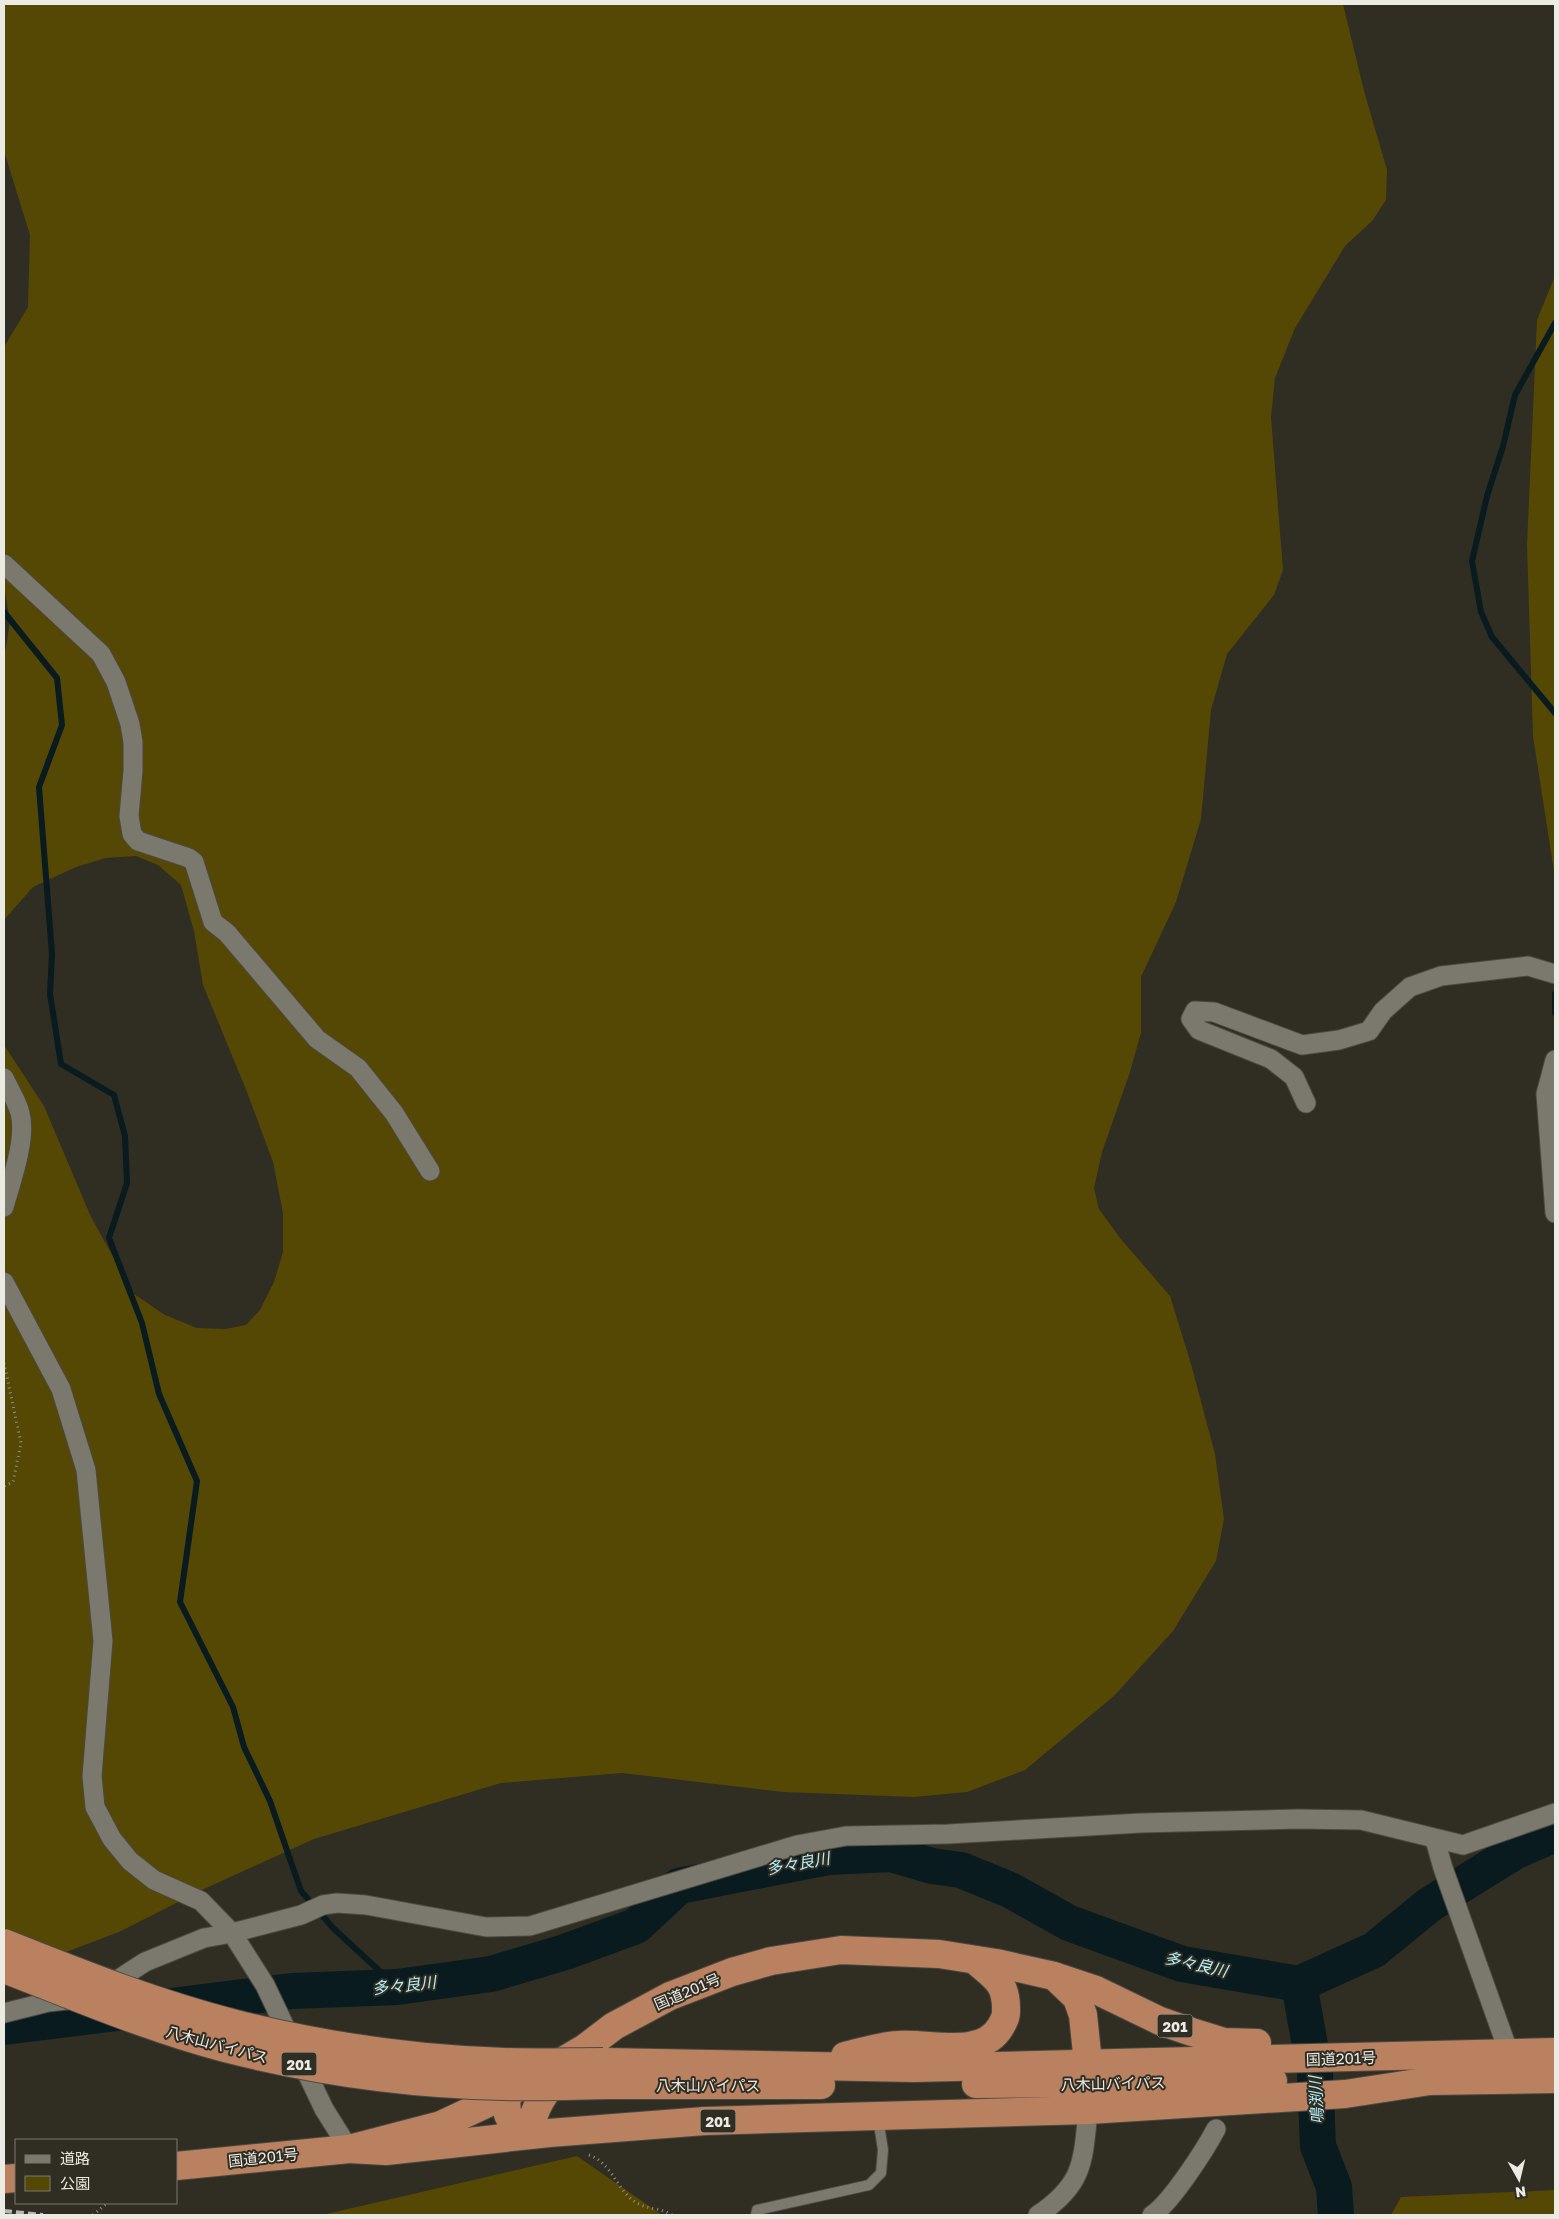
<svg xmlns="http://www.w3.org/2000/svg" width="1559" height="2219" font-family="'Golos Text','Noto Sans JP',sans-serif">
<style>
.green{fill:#554804}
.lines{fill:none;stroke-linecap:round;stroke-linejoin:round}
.stream{stroke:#091b1e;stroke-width:6}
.river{stroke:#091b1e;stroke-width:36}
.service-casing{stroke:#4b4940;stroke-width:12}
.minor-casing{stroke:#4b4940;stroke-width:21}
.trunk-casing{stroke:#4b4940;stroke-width:30}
.path{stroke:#929088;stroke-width:3;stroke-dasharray:1 4;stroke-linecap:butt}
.service{stroke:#7b786d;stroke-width:10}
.minor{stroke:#7b786d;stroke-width:19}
.trunk{stroke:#ba8161;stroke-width:28}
.rail{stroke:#b9b7af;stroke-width:4;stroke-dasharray:8 4;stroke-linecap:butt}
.trunk-bridge-casing{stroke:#4b4940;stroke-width:30;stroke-linecap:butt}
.trunk-bridge{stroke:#ba8161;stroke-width:28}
.labels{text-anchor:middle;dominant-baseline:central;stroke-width:4;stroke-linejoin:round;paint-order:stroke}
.shield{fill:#302d23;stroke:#b3b1a9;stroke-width:1}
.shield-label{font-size:14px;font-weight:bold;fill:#ebeae3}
.street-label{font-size:15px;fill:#ebeae3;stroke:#302d23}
.water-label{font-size:16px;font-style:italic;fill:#b4effa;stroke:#302d23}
</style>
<rect width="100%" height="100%" fill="#302d23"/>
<g class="green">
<path d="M4,4H1343L1364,91L1387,170L1386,200L1372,221L1345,246L1295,328L1275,378L1271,417L1283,570L1274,595L1227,654L1211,710L1201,819L1176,902L1141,977V1033L1129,1075L1102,1152L1094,1188L1099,1209L1120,1238L1170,1296L1191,1364L1215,1454L1224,1519L1216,1561L1173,1631L1114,1696L1025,1770L967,1792L914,1797L784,1792L622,1773L501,1783L314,1839L204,1889L119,1932L42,1961L4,1962V1045L44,1106L91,1217L134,1294L165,1315L197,1328L225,1329L246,1325L260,1310L274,1282L283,1252V1213L273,1162L247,1092L203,985L194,931L181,885L158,865L136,856L106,858L76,867L33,887L4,920V658L10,622L4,585V347L28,307L30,235L4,151Z"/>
<path d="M1555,276V878L1533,736L1527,545L1537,320Z"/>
<path d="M577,2156L662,2215H322Z"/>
<path d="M1555,2190V2215H1391L1401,2197Z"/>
</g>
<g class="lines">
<g class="stream">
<path d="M1555,323L1515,395L1503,446L1487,496L1472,561L1481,612L1492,637L1555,713"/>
<path d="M4,612L57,678L62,725L39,787L52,954L50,994L61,1064L114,1095L125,1136L127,1183L109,1238L142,1323L159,1394L197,1481L180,1602L233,1707L244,1747L270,1801L301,1891L333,1928L397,1987"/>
<path d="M1555,994V1013"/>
</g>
<g class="river">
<path d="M1299,1984L1315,2073L1318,2146L1334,2187L1336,2215"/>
<path d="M4,2027L292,1991L397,1987L491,1974L565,1952L636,1926L679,1886L828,1857L891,1854L932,1866L961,1870L1010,1890L1069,1923L1182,1964L1299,1984L1374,1950L1429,1905L1516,1851L1555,1834"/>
</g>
<g class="service-casing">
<path id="service" d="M756,2215L757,2210L869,2185L881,2173L883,2150L878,2118"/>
</g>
<g class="minor-casing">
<g id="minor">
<path d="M4,564L101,654L116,682L130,724L133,742V771L129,816L132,834L138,841L189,858L194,862L213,922L227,933L317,1039L358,1068L394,1113L430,1171"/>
<path d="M1555,1060L1546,1094L1555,1213"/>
<path d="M4,1078C9,1089 17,1101 20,1113C27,1138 11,1182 4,1207"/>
<path d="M1306,1103L1294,1077L1271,1059L1199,1030L1191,1019L1195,1011L1214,1012L1302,1045L1339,1040L1369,1031L1383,1011L1410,987L1441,976L1528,966L1555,974"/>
<path d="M4,1282L61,1389L86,1470L103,1641L92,1776L95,1807L112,1839L130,1861L154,1880L201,1901L232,1933L265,1985L324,2109L349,2149"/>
<path d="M1435,1840L1443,1868L1509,2053L1510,2063"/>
<path d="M105,1988L145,1962L204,1938L232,1933L301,1915L323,1905L337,1903L366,1905L486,1927L530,1926L797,1845L846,1836L948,1834L1141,1823L1298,1819L1361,1820L1463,1845L1555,1813"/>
<path d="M4,2013L48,2002L75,1999"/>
<path d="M1038,2215C1084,2184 1083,2162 1088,2110"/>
<path d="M1152,2215C1170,2204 1205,2150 1216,2129"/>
</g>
</g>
<g class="trunk-casing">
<g id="trunk">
<path d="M1057,1977L1096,1990L1160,2021L1192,2032L1224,2042L1257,2043"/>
<path d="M845,2056C862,2052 880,2046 898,2045C930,2042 982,2060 1001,2026C1004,2021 1006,2017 1006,2012C1007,1982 995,1978 975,1960"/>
<path d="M603,2062L914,2068L1555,2052"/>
<path d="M976,2084L1273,2081"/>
<path d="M609,2085H821"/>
<path d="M507,2094C504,2117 510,2121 528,2135C535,2105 543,2093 564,2071"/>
<path d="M349,2149L386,2151L549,2133L705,2121L1088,2110L1345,2094L1430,2081L1555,2079"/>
<path d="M176,2166L349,2149L441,2125L507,2094L585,2048L614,2026L670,1996L732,1972L771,1961L841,1950L939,1954L996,1963L1054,1976L1077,1998L1083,2015L1088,2063V2110"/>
<path d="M4,2179L16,2178"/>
</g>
</g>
<g class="path">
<path d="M4,1363L21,1443L13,1482L4,1486"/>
<path d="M589,2155C609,2162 615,2183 629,2197C643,2211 658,2206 672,2215"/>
<path d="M93,2215L107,2203"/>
</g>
<use href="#service" class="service"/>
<use href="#minor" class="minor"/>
<use href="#trunk" class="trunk"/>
<path class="rail" d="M4,2211L43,2215"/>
<g class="trunk-bridge-casing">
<g id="trunk-bridge">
<path d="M4,1943C79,1973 157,2004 236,2024C323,2046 414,2059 504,2062C537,2063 570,2062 603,2062"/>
<path d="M4,1969C77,1997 149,2028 225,2048C315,2071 410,2084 503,2086C538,2087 573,2086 609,2085"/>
</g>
</g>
<use href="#trunk-bridge" class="trunk-bridge"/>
</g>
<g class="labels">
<g class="shield">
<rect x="1157.5" y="2014.5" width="35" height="23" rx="4"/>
<rect x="281.5" y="2052.5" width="35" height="23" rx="4"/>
<rect x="700.5" y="2109.5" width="35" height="23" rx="4"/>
</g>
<g class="shield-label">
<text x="1175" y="2026">201</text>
<text x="299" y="2064">201</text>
<text x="718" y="2121">201</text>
</g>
<g class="street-label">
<text transform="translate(687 1991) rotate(-23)">国道201号</text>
<text transform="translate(217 2044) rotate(15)">八木山バイパス</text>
<text transform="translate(1341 2058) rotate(-2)">国道201号</text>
<text transform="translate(1113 2083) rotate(-1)">八木山バイパス</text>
<text x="708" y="2085">八木山バイパス</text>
<text transform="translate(263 2157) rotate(-6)">国道201号</text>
</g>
<g class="water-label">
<text transform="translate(798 1863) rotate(-10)">多々良川</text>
<text transform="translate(1196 1964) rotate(13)">多々良川</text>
<text transform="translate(404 1985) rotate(-6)">多々良川</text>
<text transform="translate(1316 2100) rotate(-93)">鳴渕川</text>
</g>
</g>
<rect width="1559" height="2219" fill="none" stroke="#ebeae3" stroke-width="10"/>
<rect x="15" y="2139" width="162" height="65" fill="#302d23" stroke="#7b7970"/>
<rect x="25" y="2155" width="25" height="8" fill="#7b786d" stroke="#7b7970"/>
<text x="60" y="2164" font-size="15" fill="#ebeae3">道路</text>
<rect x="25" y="2176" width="25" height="15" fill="#554804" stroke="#7b7970"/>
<text x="60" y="2189" font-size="15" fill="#ebeae3">公園</text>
<g transform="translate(1519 2179) rotate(172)" stroke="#302d23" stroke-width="4" paint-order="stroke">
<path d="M0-4L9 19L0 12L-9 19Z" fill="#ebeae3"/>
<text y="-8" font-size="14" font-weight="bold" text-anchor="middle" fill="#ebeae3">N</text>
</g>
</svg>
